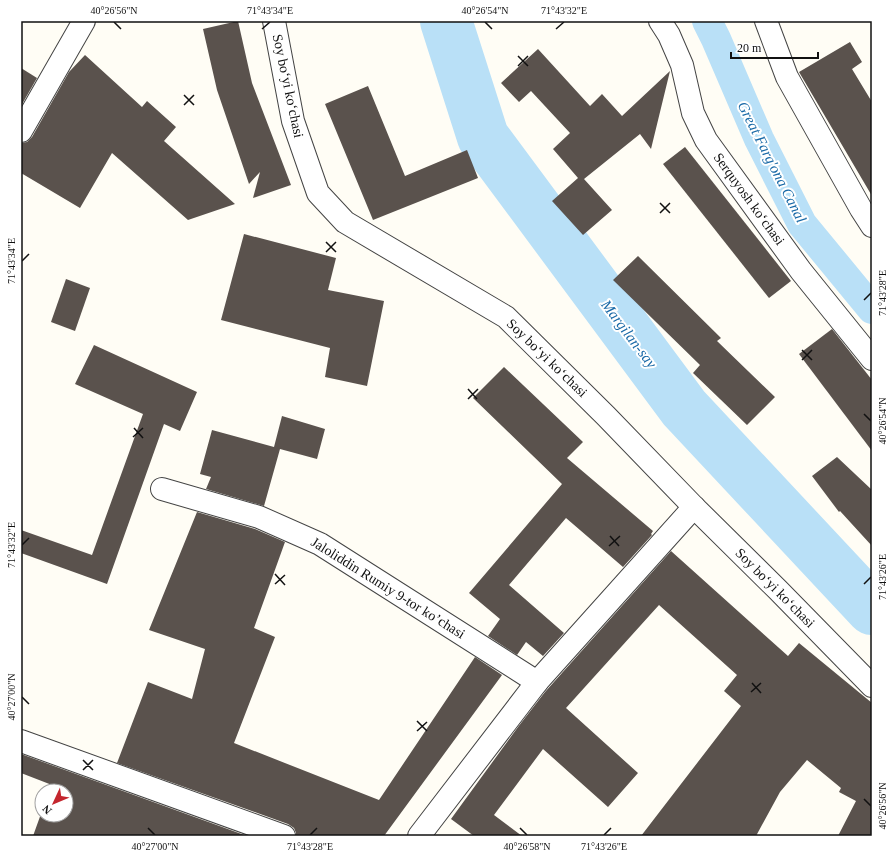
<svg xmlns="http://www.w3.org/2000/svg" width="893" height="857" font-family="'Times New Roman',serif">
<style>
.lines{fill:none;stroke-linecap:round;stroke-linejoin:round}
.canal{stroke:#b9e0f7;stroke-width:30}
.river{stroke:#b9e0f7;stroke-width:52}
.building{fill:#5a524d}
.minor-casing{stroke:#444;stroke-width:24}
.minor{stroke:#fff;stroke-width:22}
.ticks{fill:none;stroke:#111;stroke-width:1.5}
.labels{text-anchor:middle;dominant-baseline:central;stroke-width:4;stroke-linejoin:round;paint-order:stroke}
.street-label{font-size:14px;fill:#111;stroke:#fff}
.water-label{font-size:15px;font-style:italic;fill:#1768a6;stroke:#fff}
.neatline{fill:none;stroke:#111;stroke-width:1.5}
.ticks-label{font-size:10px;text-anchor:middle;fill:#111}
</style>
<rect width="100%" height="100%" fill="#fffdf5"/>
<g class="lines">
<path class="canal" d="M707,21L716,39L759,139L802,224L872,309"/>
<path class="river" d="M446,21L483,137L684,408L872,609"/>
</g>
<g class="building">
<path d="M238,21L252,83L291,185L253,198L260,172L249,184L217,90L203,29Z"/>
<path d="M850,42L862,62L852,69L872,102V196L799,72Z"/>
<path d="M538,49L590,106L602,94L622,116L670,71L651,149L640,134L584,179L612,210L583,235L552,201L578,178L553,149L570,133L531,91L519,102L501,83Z"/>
<path d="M85,55L142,107L147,101L176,127L164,141L235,204L188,220L112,153L80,208L21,173V143L27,142L32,137L69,72Z"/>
<path d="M21,68L37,78L21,106Z"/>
<path d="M368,86L405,176L467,150L478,178L373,220L325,104Z"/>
<path d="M685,147L791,281L769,298L663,164Z"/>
<path d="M244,234L336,258L328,290L384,301L367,386L325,377L330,348L221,320Z"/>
<path d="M638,256L721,338L717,341L775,397L747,425L693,373L700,365L613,280Z"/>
<path d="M66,279L90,288L75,331L51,322Z"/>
<path d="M832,329L872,380V451L799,354Z"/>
<path d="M94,345L197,392L180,431L164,424L107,584L21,553V530L92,555L143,414L75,384Z"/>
<path d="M504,367L583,442L567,458L653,531L651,534L652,535L623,567L566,518L509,585L564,633L543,656L526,642L517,655L488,636L500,619L469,593L562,484L473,398Z"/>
<path d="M282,416L325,429L317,459L280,449L264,506L206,489L211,477L200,474L212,430L274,447Z"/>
<path d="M837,457L872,490V546L840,511L839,512L812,476Z"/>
<path d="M197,512L255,529L285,542L254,628L275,637L234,743L379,800L475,657L502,675L384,836H296V833L294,828L288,824L117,763L148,682L192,699L205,649L149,630Z"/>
<path d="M671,551L788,656L799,643L872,703V836H838L856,801L839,792L841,788L807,760L780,792L756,836H641L741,706L724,691L737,675L659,605L566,708L638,773L608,807L543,749L494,815L522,836H474L451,819L518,727L545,692Z"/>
<path d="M21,754L247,836H33L42,811V815H66V791H50L52,785L21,773Z"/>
</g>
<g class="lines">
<g class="minor-casing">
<g id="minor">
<path d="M274,21L293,121L318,193L345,222L506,317L606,416L694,507L778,590L872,686"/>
<path d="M660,21L669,35L682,65L693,113L706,140L801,271L872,359"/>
<path d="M766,21L787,77L861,209L872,226"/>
<path d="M21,131L84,21"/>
<path d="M162,489L259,517L320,544L537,682"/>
<path d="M21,741L284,836"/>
<path d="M419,836L537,682L694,507"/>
</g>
</g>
<use href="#minor" class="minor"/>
</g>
<path class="ticks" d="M114,22L121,29M485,22L492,29M262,29L270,22M556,29L564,22M518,56L528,66M518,66L528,56M184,95L194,105M184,105L194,95M660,203L670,213M660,213L670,203M326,242L336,252M326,252L336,242M22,261L29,254M864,300L871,293M802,350L812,360M802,360L812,350M468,389L477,399M468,399L478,389M864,414L871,421M134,428L143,438M133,437L143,428M610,536L619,546M22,545L29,538M609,546L620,536M275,574L285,585M275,584L285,575M864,584L871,577M752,683L761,693M751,692L761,683M22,697L29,704M417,721L427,731M417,731L427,722M83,760L93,770M83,770L93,760M864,799L871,806M148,828L155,835M520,828L527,835M310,835L317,828M604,835L611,828"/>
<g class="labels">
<g class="street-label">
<text transform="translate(288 86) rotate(78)">Soy boʻyi koʻchasi</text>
<text transform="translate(749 199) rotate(54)">Serquyosh koʻchasi</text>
<text transform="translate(547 358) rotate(44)">Soy boʻyi koʻchasi</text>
<text transform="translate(388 588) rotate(32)">Jaloliddin Rumiy 9-tor koʼchasi</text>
<text transform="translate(775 588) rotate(45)">Soy boʻyi koʻchasi</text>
</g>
<g class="water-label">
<text transform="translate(772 162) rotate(63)">Great Farg'ona Canal</text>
<text transform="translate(629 334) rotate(53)">Margilan-say</text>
</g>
</g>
<rect width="893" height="857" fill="none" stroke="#ffffff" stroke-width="44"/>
<g transform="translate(54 803) rotate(226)"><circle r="19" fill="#ffffff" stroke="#a0a0a0"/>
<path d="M0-3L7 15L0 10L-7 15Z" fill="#c4262e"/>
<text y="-6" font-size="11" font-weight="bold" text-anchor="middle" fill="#111111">N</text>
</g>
<path d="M731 52v6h87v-6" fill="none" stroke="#111111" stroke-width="2"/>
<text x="737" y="52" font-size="12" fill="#111111" stroke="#ffffff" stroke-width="3" paint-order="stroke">20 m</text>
<rect x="22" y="22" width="849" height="813" class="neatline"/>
<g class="ticks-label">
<text x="114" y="14">40°26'56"N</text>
<text x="270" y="14">71°43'34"E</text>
<text x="485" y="14">40°26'54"N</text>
<text x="564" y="14">71°43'32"E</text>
<text transform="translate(11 261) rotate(-90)" y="4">71°43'34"E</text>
<text transform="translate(882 293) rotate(-90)" y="4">71°43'28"E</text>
<text transform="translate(882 421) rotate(-90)" y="4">40°26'54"N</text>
<text transform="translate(11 545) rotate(-90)" y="4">71°43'32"E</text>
<text transform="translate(882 577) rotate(-90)" y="4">71°43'26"E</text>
<text transform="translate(11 697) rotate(-90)" y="4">40°27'00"N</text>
<text transform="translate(882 806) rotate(-90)" y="4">40°26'56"N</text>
<text x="155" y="850">40°27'00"N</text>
<text x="310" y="850">71°43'28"E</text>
<text x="527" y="850">40°26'58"N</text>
<text x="604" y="850">71°43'26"E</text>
</g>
</svg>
